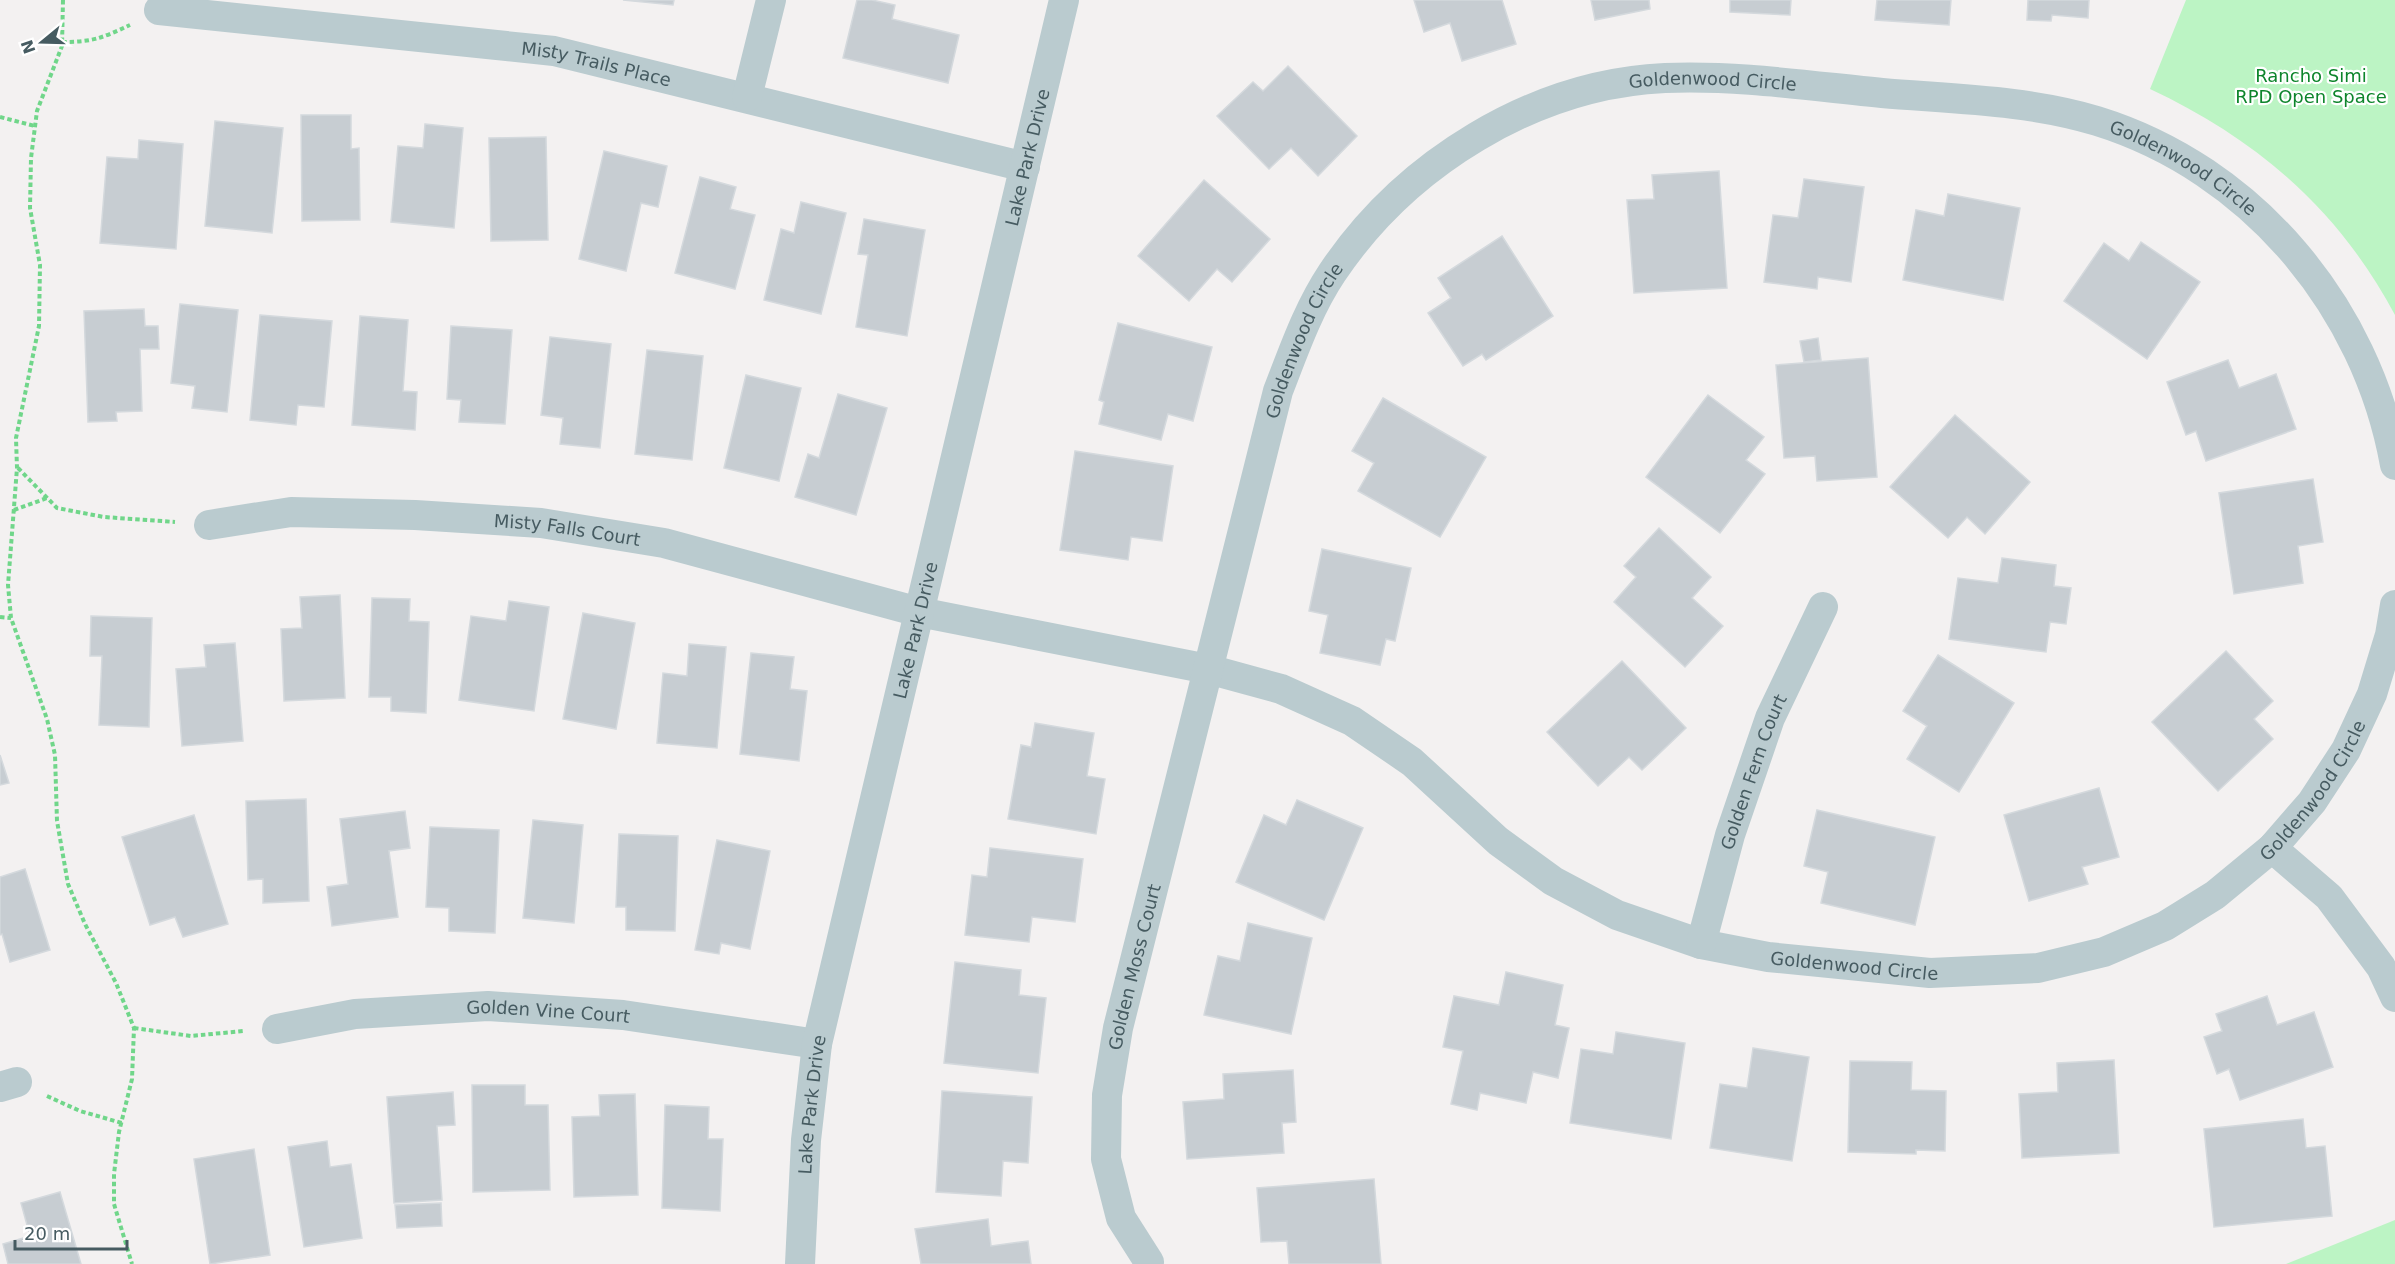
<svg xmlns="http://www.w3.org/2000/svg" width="2395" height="1264" font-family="'DejaVu Sans',sans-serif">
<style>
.green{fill:#bcf4c4}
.building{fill:#c7cdd2;stroke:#d4d9dd;stroke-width:1.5}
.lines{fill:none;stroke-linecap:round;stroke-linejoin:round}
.path{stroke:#70d68a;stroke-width:4;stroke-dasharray:4.5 3;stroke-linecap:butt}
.street{stroke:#bacbcf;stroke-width:30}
.labels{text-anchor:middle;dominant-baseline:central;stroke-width:4.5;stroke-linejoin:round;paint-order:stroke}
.street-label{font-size:18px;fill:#465b61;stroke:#fff}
.park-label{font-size:18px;fill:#0e852c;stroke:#fff}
</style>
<rect width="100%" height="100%" fill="#f3f1f1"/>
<g class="green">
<path d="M2186,0H2395V315C2339,210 2257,139 2150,89Z"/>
<path d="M2395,1220V1264H2286Z"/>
</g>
<g class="building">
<path d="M623,0H674L673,5Z"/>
<path d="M857,0H872L895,5L892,19L959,35L948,83L843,58Z"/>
<path d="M1414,0H1502L1516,44L1462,61L1450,23L1424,32Z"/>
<path d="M1591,0H1649L1650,9L1595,20Z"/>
<path d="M1730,0H1791L1790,15L1730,12Z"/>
<path d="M1877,0H1951L1949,25L1875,20Z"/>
<path d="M2028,0H2089L2088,18L2052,15L2051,21L2027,20Z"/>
<path d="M1288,66L1357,136L1318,176L1291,148L1269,169L1217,116L1253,82L1263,91Z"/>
<path d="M301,115H351V149L359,148L360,220L302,221Z"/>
<path d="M215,121L283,128L272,233L205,226Z"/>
<path d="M425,124L463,128L454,228L391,222L398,146L423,148Z"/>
<path d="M546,137L548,240L491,241L489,138Z"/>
<path d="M139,140L183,144L176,249L100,243L107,157L138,159Z"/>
<path d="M604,151L667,166L658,207L641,203L626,271L579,259Z"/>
<path d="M1719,171L1727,288L1634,293L1627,200L1654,199L1652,175Z"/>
<path d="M700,177L736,187L730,209L755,215L735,289L675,273Z"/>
<path d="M1804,179L1864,187L1851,282L1818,277L1817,289L1764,282L1773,215L1798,218Z"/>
<path d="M1204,180L1270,239L1232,282L1217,269L1189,301L1138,256Z"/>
<path d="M1948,194L2020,208L2003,300L1903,280L1916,210L1944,216Z"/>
<path d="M801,202L846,213L821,314L764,300L781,229L794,233Z"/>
<path d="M864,219L925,230L907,336L856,327L868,255L858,254Z"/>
<path d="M1502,236L1553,316L1486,360L1482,354L1463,366L1428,313L1451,298L1438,278Z"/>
<path d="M2141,242L2200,282L2147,359L2064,301L2104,243L2129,261Z"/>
<path d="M180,304L238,310L227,412L192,408L195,386L171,383Z"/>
<path d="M144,309L145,326H158L159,349H140L142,411L116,412L117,421L88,422L84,311Z"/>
<path d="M260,315L332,321L324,407L298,405L296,425L250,420Z"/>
<path d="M360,316L408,320L403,391L417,392L415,430L352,425Z"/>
<path d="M1118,323L1212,347L1193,421L1168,414L1161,440L1099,424L1104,402L1099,400Z"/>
<path d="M451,326L512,330L505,424L459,422L461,400L447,399Z"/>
<path d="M550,337L611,344L600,448L560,444L563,418L541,415Z"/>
<path d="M1818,338L1821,360L1804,362L1800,341Z"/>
<path d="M647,350L703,356L692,460L635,454Z"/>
<path d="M1868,358L1877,477L1817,481L1815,456L1784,458L1776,365Z"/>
<path d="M2228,360L2239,388L2276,374L2296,429L2206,461L2196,431L2186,435L2167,382Z"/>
<path d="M746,375L801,388L779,481L724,468Z"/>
<path d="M838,394L887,408L856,515L795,497L808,454L819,458Z"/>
<path d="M1708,395L1764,437L1746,460L1765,474L1720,533L1646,477Z"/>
<path d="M1383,398L1486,457L1440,537L1358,491L1374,463L1352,451Z"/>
<path d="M1955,415L2030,482L1985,534L1967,517L1948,538L1890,487Z"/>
<path d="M1075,451L1173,466L1162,541L1131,537L1128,560L1060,550Z"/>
<path d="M2313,479L2323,542L2298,546L2303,583L2234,594L2219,493Z"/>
<path d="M1659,528L1711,577L1692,598L1723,626L1685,667L1614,602L1636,577L1624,566Z"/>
<path d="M1322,549L1411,568L1395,641L1386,639L1380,665L1320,653L1328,615L1309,611Z"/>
<path d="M2002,558L2056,565L2054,586L2071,588L2066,624L2050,622L2046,652L1949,639L1958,578L1998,583Z"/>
<path d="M340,595L345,698L284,701L281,629L302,628L300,597Z"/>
<path d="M372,598L410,599L409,621L429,622L426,713L391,711V697H369Z"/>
<path d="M509,601L549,607L534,711L459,700L471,616L506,621Z"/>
<path d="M583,613L635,623L616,729L563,719Z"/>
<path d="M91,616L152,618L149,727L99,725L102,656H90Z"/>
<path d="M235,643L243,741L182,746L176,669L206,667L204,645Z"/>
<path d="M689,644L726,647L717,748L657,743L663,673L687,676Z"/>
<path d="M2226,651L2273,701L2254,719L2273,739L2218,791L2152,722Z"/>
<path d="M751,653L794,657L790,689L807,691L799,761L740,754Z"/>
<path d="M1938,655L2014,703L1959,792L1907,759L1927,726L1903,711Z"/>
<path d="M1622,661L1686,728L1642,770L1629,757L1598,786L1547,732Z"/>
<path d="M1035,723L1094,733L1087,776L1105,779L1096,834L1008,819L1021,745L1031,747Z"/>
<path d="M0,755L9,783L0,785Z"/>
<path d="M2099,788L2119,857L2082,867L2088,884L2029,901L2004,815Z"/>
<path d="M306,799L309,901L263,903V879L248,880L246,801Z"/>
<path d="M1297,800L1363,828L1324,920L1236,882L1264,815L1286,825Z"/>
<path d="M1817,810L1935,837L1915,925L1821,903L1828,872L1804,866Z"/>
<path d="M405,811L410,848L389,851L398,917L332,926L327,887L348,884L340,819Z"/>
<path d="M194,815L228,924L183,937L175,917L150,925L122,837Z"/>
<path d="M533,820L583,825L574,923L523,918Z"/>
<path d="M430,827L499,830L495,933L449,931V908L426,907Z"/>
<path d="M619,834L678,836L675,931L626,930V907H616Z"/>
<path d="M717,840L770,851L750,949L721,943L719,954L695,950Z"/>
<path d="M990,848L1083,859L1075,922L1032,917L1029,942L965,935L972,875L987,877Z"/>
<path d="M25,869L50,950L10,962L2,934L0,935V877Z"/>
<path d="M1248,923L1312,938L1291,1034L1204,1015L1218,956L1240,961Z"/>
<path d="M955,962L1021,970L1019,995L1046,998L1038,1073L944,1063Z"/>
<path d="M1506,972L1563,985L1555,1025L1569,1028L1558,1078L1533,1072L1526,1103L1480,1093L1477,1110L1451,1104L1463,1051L1443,1047L1454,996L1499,1005Z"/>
<path d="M2267,996L2277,1025L2314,1012L2333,1067L2240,1100L2229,1069L2217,1074L2204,1037L2222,1031L2216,1014Z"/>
<path d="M1616,1032L1685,1043L1671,1139L1570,1123L1581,1049L1613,1054Z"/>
<path d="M1753,1048L1809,1057L1792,1161L1710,1148L1720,1084L1747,1088Z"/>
<path d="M2114,1060L2119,1153L2022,1158L2019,1094L2058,1092L2057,1063Z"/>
<path d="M1850,1061L1912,1062L1911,1090L1946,1091L1945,1151L1916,1150V1154L1848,1152Z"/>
<path d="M1293,1070L1296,1122L1282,1123L1284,1153L1187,1159L1183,1102L1224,1099L1223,1074Z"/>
<path d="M472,1085H525V1105H548L550,1190L473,1192Z"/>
<path d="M942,1091L1032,1097L1028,1163L1003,1161L1001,1196L936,1192Z"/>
<path d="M453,1092L455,1125L437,1126L442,1200L394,1203L387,1097Z"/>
<path d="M635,1094L638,1195L574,1197L572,1117L600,1116L599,1095Z"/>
<path d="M665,1105L709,1107L708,1139H723L720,1211L662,1208Z"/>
<path d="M2303,1119L2306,1148L2325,1146L2332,1216L2214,1227L2204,1129Z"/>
<path d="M327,1141L330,1167L351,1164L362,1238L304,1247L288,1147Z"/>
<path d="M254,1149L270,1255L210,1264L194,1159Z"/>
<path d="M1374,1179L1381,1264H1289L1287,1241L1261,1242L1257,1188Z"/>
<path d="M60,1192L81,1264H8L3,1244L30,1236L21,1203Z"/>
<path d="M441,1203L442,1226L397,1228L395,1205Z"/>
<path d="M988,1219L991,1246L1028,1241L1031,1264H921L915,1229Z"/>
</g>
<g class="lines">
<g class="path">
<path d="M63,0L62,46L37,111L31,158L30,208L40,265L39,326L16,438L17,468L8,585L11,618L47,719L55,755L57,821L68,884L85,924L116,983L134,1028L132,1079L119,1132L114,1174V1204L132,1264"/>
<path d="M62,42C93,42 102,38 130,25"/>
<path d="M0,117L35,126"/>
<path d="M18,468L57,508L104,517L175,522"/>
<path d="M14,510L47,498"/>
<path d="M0,617L11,618"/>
<path d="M134,1028L191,1036L243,1031"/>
<path d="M47,1096L80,1111L122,1123"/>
</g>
<g class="street">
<path id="s1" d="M159,10L554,51L1025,167"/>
<path d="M747,97L771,0"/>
<path id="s2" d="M209,525L291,512L415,515L541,523L664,543L919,612L1208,669L1281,689L1352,721L1412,762L1498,841L1553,881L1617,915L1701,944L1768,957L1930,973L2038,968L2104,952L2165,926L2215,895L2272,848L2312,802L2346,750L2372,694L2390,635L2395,605"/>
<path d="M2272,848L2329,897L2381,967L2395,997"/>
<path id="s3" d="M1701,944L1730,835L1770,718L1823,607"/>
<path id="s4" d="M277,1029L355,1014L488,1006L623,1015L817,1044"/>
<path d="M0,1087L17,1082"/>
<path id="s5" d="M1149,1262L1121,1218L1106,1159L1107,1095L1118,1028L1278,391C1294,350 1308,309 1332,273C1405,164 1533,84 1665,78C1737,75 1810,86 1882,93C1953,99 2028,100 2097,121C2252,169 2367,307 2395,465"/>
<path id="s6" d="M800,1264L806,1140L817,1044L1064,0"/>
</g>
</g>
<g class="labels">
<g class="street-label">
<text stroke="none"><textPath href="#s1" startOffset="441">Misty Trails Place</textPath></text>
<text stroke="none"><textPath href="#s5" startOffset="1479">Goldenwood Circle</textPath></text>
<text stroke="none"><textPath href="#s6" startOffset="1132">Lake Park Drive</textPath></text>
<text stroke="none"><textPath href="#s5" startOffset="1965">Goldenwood Circle</textPath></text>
<text stroke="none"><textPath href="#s5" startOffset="958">Goldenwood Circle</textPath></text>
<text stroke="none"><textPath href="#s2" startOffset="360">Misty Falls Court</textPath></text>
<text stroke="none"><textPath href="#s6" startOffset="646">Lake Park Drive</textPath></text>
<text stroke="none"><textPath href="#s3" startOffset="180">Golden Fern Court</textPath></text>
<text stroke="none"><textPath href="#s2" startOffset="2266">Goldenwood Circle</textPath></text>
<text stroke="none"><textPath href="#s2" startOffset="1744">Goldenwood Circle</textPath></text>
<text stroke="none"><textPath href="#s5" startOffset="308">Golden Moss Court</textPath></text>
<text stroke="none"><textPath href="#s4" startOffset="273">Golden Vine Court</textPath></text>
<text stroke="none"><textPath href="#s6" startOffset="160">Lake Park Drive</textPath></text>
</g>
<g class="park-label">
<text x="2311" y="75">Rancho Simi<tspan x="2311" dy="21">RPD Open Space</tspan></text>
</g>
</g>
<g transform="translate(42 42) rotate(251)" stroke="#ffffff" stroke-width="4.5" paint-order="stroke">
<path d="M0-4.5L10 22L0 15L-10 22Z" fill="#465b61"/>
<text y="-9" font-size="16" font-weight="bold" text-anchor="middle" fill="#465b61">N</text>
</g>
<path d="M15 1240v9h112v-9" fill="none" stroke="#465b61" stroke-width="3"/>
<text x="24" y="1240" font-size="18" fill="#465b61" stroke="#ffffff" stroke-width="4.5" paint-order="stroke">20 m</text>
</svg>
